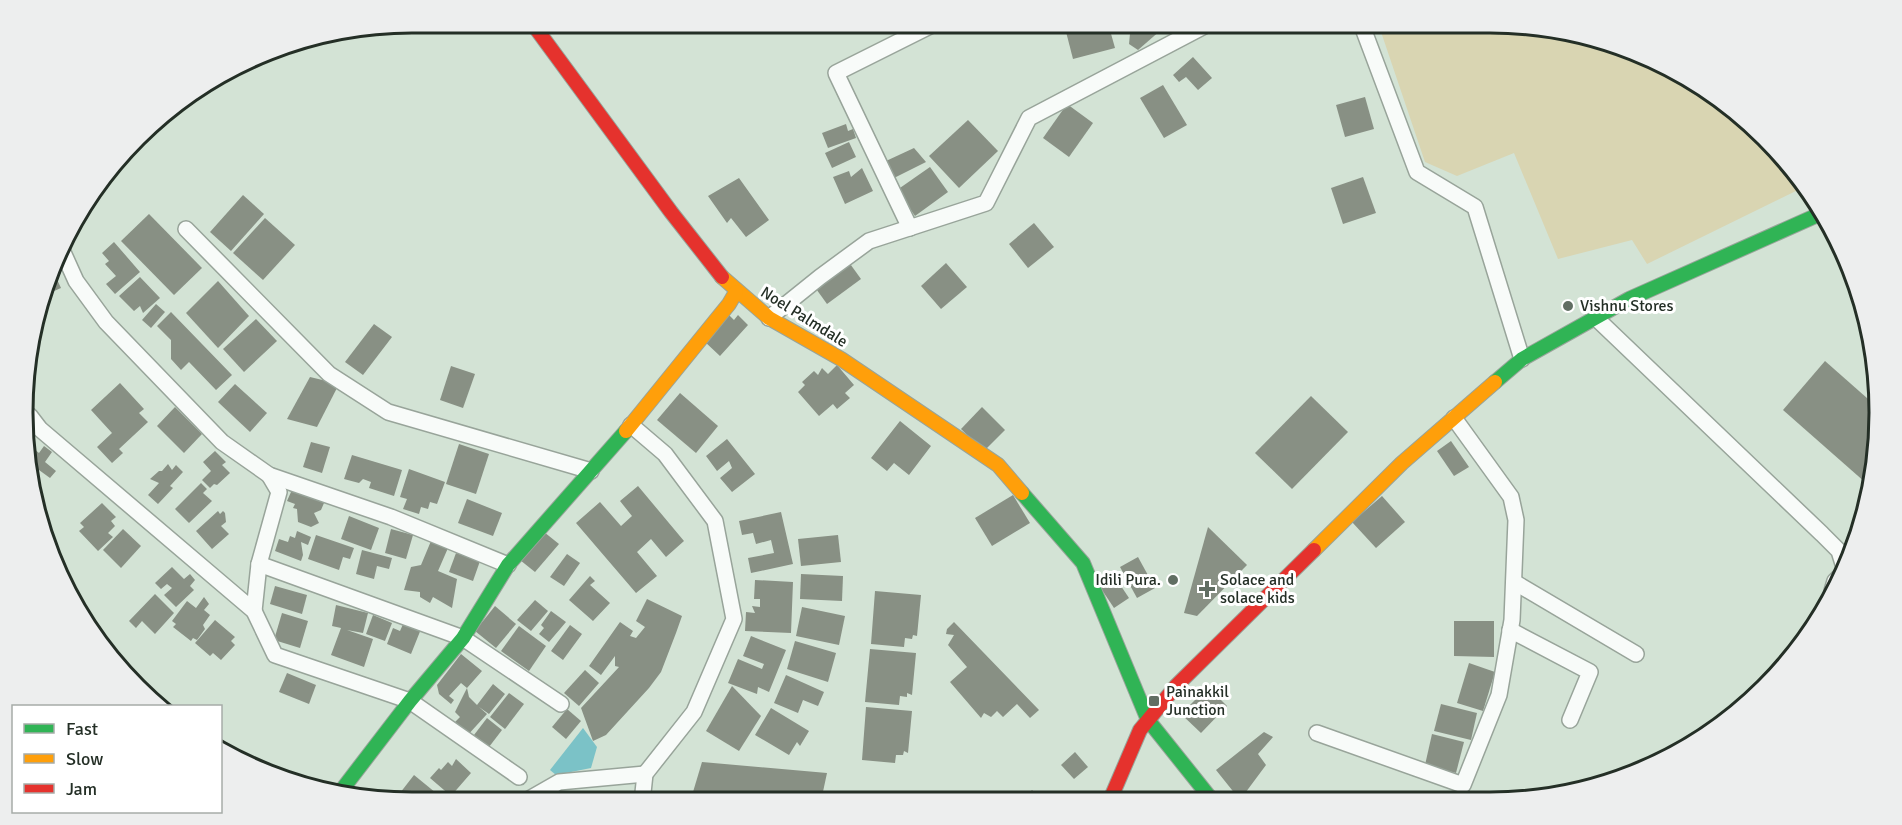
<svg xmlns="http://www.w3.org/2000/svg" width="1902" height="825" font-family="Signika,sans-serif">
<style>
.green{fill:#d9d5b2}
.water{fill:#7bc2c7}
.building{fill:#889084}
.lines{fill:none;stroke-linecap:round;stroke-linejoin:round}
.street-casing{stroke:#98a49a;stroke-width:18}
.fast-casing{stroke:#98a49a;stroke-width:16}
.slow-casing{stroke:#98a49a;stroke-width:16}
.jam-casing{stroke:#98a49a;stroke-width:16}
.street{stroke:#f8fbf9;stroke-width:15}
.fast{stroke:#30b455;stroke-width:14}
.slow{stroke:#ff9f0a;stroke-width:14}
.jam{stroke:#e5322d;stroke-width:14}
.poi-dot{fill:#616e63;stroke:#fff;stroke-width:2}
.labels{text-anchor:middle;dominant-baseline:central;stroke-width:6;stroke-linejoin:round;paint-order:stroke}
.poi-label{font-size:16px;fill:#242f26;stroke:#fff;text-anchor:start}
.street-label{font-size:16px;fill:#242f26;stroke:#fff}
.rim{fill:none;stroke:#242f26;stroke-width:3}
</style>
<rect width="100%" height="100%" fill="#d3e3d5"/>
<path class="green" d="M1378,23H1490L1615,43L1747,120L1800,189L1647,264L1632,240L1558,259L1514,153L1457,176L1425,162Z"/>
<path class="water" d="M583,728L597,747L591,768L556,775L550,770Z"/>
<g class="building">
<path d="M1069,23H1108L1115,48L1073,59L1064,24Z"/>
<path d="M1131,23H1169L1138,50L1129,44Z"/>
<path d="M1193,57L1212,78L1198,90L1186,77L1179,82L1173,75Z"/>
<path d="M1163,85L1187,125L1164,138L1140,98Z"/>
<path d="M1365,97L1374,129L1345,137L1336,105Z"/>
<path d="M1067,104L1093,123L1069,157L1043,138Z"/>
<path d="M968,120L998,151L959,188L929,156Z"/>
<path d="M846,124L848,131L853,129L856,138L828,148L822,133Z"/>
<path d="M849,142L856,157L832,168L825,153Z"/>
<path d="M914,148L926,162L894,178L886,161Z"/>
<path d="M930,167L948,192L915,216L897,190Z"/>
<path d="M862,168L873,191L845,204L833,177L849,171L851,177Z"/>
<path d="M1363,177L1376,213L1343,224L1331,188Z"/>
<path d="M739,178L769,220L746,237L731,218L727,223L708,196Z"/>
<path d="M243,195L264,214L231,251L210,232Z"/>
<path d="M149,214L202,268L174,295L121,241Z"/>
<path d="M265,218L295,245L263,280L233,253Z"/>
<path d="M1034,223L1054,247L1028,268L1009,244Z"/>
<path d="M114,242L140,272L115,294L106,284L116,276L105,264L109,261L102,253Z"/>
<path d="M848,261L861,279L827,304L814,286Z"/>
<path d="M946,263L967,287L941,309L921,286Z"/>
<path d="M54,273L61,288L45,295Z"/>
<path d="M140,277L160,298L143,313L140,306L134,311L119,296Z"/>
<path d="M218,281L249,316L218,348L186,313Z"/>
<path d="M156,304L165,312L151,328L142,320Z"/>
<path d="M171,312L232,375L216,390L189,362L181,370L171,359V340L157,326Z"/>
<path d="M728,314L734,320L738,315L748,325L720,356L704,341Z"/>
<path d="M256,319L277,341L244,372L223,349Z"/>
<path d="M374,324L392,337L363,375L345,362Z"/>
<path d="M1825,361L1876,406L1866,483L1783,410Z"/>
<path d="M837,365L854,385L845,393L850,398L837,409L833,404L819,416L798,392L805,385L802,382L814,371L818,375L822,368L828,374Z"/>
<path d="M451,366L475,374L463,408L440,400Z"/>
<path d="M310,377L339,384L317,427L287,419Z"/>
<path d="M120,383L144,409L139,413L148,422L119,449L123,453L112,463L97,447L112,433L91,410Z"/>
<path d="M235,384L267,413L250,432L218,402Z"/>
<path d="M680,393L718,426L696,453L657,420Z"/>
<path d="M1311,396L1348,432L1292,489L1255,453Z"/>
<path d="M175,407L202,434L184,453L157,426Z"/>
<path d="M982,407L1005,430L984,451L961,429Z"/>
<path d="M900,421L931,446L909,475L894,463L887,471L871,458Z"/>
<path d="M727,439L755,474L732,492L720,478L732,468L729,461L717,471L706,456Z"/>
<path d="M1451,441L1469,467L1454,476L1437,451Z"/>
<path d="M311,442L330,447L322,473L303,467Z"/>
<path d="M459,444L489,454L476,494L446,484Z"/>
<path d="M44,446L52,452L45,462L56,471L50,478L39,470L35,474L30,470V463L33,459L30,454L34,449L39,453Z"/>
<path d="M215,451L226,462L222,465L230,473L217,485L214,484L210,488L202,480L211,471L203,462Z"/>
<path d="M352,455L402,470L394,496L369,488L371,482L363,479L359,483L344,479Z"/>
<path d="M168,464L172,470L176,465L183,472L170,486L173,488L158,504L148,495L159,483L150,479L159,471H162Z"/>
<path d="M409,469L445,482L437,504L430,502L428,509L421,507L419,514L403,509L407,499L400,497Z"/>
<path d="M201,483L207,489L203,493L212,501L189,523L175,509Z"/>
<path d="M638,486L684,541L666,557L651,539L637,552L657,576L636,593L576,523L600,502L621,526L632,516L620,501Z"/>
<path d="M297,490L324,503L321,510L314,513L319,523L311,527L298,522L297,509L293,508L295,504L287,501L291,492Z"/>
<path d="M1013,495L1030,523L992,546L975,518Z"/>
<path d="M1382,496L1405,522L1376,548L1352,522Z"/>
<path d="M467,499L502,513L493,536L458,523Z"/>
<path d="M102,503L116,517L111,521L115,526L108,533L113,537L98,551L79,531L84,527L80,523Z"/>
<path d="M218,511L220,514L223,511L225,513L226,522L221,526L229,534L212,549L196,531Z"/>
<path d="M781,512L793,564L751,573L748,558L774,553L771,540L756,544L753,533L742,535L739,521Z"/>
<path d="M349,516L379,528L371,550L341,539Z"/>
<path d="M1208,527L1247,565L1197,616L1184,613Z"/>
<path d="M123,529L141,546L121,568L103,550Z"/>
<path d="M391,529L413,535L406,559L385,553Z"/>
<path d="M297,531L311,537L308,545L301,542L303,555L301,561L275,551L279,539L288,542L290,536L295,538Z"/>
<path d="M544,532L559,544L535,572L520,560Z"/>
<path d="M316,535L354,548L350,559L343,557L339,570L308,559Z"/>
<path d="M838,535L841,562L801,566L798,539Z"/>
<path d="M431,541L448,548L438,571L457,579L452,608L433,597L430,603L420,597V592L404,590L411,567L421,565Z"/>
<path d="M362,550L392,558L389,569L377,566L374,579L356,574Z"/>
<path d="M456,553L480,561L473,581L449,572Z"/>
<path d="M567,554L580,563L564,586L550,577Z"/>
<path d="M1138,557L1155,588L1137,598L1120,567Z"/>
<path d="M172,567L184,579L190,574L195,580L190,586L194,590L176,607L164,595L172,588L167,584L161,589L155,583Z"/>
<path d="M801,574L843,576L842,601L800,599Z"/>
<path d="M1113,574L1129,598L1114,608L1098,584Z"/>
<path d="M590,576L595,581L590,585L610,603L593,621L569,600Z"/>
<path d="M755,580L793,582L791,633L745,631L746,612L755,613L752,606L760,607V599H754Z"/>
<path d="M275,586L307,595L302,614L270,604Z"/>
<path d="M875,591L921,595L917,636L913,635L912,639L905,638L904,647L871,644Z"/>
<path d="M155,594L174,613L155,634L142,621L136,628L129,621Z"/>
<path d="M204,597L209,604L204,610L210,615L203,625L205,629L197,640L193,638L191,641L173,627L176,624L172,621L187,601L196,608Z"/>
<path d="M647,599L682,616L676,633L661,672L649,688L606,735L593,741L581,708L619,667L615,666V656L601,675L589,666L620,622L633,631L630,636L636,638L645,627L636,621Z"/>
<path d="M535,600L548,611L531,631L517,620Z"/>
<path d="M336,605L368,613L363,633L347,630L373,639L364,667L331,655L341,628L332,626Z"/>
<path d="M495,606L516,624L496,648L475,631Z"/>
<path d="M802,607L845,616L839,645L796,636Z"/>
<path d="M551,611L566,622L549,642L539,634L544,628L541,625Z"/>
<path d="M282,613L308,621L300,648L274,640Z"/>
<path d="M373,615L392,623L385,641L366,634Z"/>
<path d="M215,620L235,637L231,641L235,645L221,660L213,653L210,656L195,643Z"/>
<path d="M1454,621H1494V657L1454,656Z"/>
<path d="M404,622L421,629L411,654L387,644L393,628L400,631Z"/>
<path d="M954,622L1039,710L1030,718L1017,704L1003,717L997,711L991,717L984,713L981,718L950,682L967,667L948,645L954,635L946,634L947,629Z"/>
<path d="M570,625L582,634L563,660L551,651Z"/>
<path d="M519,626L546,646L529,671L501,651Z"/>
<path d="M751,636L786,650L769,692L758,687L757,694L728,683L738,659L762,669L764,664L743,656Z"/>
<path d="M795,641L836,653L828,682L787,669Z"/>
<path d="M870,649L916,653L912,695L907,693V697L900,696L899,705L865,702Z"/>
<path d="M461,654L482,671L467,688L461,683L449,696L454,700L451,704L439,694L437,685Z"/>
<path d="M1469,663L1495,672L1483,711L1457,703Z"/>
<path d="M585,670L599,683L579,706L564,693Z"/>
<path d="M287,673L316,685L309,704L279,692Z"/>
<path d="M786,675L824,692L818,706L803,700L798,713L774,703Z"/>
<path d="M493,684L505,694L489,714L479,707L487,714L466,737L453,724L460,717L455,712L467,688L469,697L477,705Z"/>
<path d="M732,686L761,716L739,751L706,731Z"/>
<path d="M1208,687L1227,706L1201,733L1181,714Z"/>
<path d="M509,693L524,704L505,729L490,717Z"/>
<path d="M1441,704L1477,713L1471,740L1434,731Z"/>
<path d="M866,707L912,711L908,753L904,751L903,755H896L895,763L862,760Z"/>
<path d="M771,708L809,731L800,746L797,742L789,755L755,735Z"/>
<path d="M567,709L581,721L566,739L552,727Z"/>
<path d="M487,718L502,730L489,747L474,735Z"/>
<path d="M1264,732L1273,737L1258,754L1266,765L1240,800L1216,770Z"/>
<path d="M1432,734L1464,742L1456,773L1425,765Z"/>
<path d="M1075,752L1088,767L1074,779L1061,765Z"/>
<path d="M456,759L471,773L451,796L430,778L439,768L441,770L448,762L452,766Z"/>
<path d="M702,762L827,773L821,801L690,802Z"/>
<path d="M414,775L447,802H411L400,793Z"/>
<path d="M1032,790L1043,801H1022Z"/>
</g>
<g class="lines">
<g class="street-casing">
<g id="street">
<path d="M1361,23L1417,172L1475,207L1522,359"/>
<path d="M910,228L836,73L936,23"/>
<path d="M186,229L329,374L388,412L591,471"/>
<path d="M62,250L76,281L106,322L222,442L269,475L391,517L508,565"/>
<path d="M769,318L820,277L869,241L986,203L1029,118L1210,23"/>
<path d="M1596,318L1822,534L1839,551L1844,567"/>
<path d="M30,416L40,429L254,611L275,655L410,701L519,777"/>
<path d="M631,425L665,454L715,521L734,619L694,712L645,774L642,802"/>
<path d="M259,564L463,638L561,704"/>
<path d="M1514,582L1636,654"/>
<path d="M1832,591L1835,581L1840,576"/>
<path d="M254,611L259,564L279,492L269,475"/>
<path d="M1510,630L1590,672L1570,720"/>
<path d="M1317,733L1463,785L1499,695L1512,620L1516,520L1511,497L1454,418"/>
<path d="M524,802L559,782L645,774"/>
</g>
</g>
<g class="fast-casing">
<g id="fast">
<path d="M1495,382L1522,359L1629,299L1820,214"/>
<path d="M1022,493L1083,563L1148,720L1212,800"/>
<path d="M341,791L410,701L463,638L508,565L626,431"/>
</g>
</g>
<g class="slow-casing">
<g id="slow">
<path d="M722,277L769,318L841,359L998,465L1022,493"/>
<path d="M626,431L729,304L736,292"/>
<path d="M1314,550L1402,463L1495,382"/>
</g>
</g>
<g class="jam-casing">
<g id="jam">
<path d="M532,23L671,212L722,277"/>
<path d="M1110,800L1140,730L1176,686L1314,550"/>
</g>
</g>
<use href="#street" class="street"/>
<use href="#fast" class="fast"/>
<use href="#slow" class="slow"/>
<use href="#jam" class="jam"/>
</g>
<g class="poi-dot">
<circle cx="1568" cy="306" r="6"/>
<circle cx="1173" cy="580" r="6"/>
<path d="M1204 580h6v6h6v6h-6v6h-6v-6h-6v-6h6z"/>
<rect x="1148" y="695" width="12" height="12" rx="3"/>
</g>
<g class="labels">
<g class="poi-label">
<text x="1580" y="306">Vishnu Stores</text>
<text x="1161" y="580" text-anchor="end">Idili Pura.</text>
<text x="1220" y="580">Solace and<tspan x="1220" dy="18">solace kids</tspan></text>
<text x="1166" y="692">Painakkil<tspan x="1166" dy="18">Junction</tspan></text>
</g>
<g class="street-label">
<text transform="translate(804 317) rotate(32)">Noel Palmdale</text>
</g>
</g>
<path d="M0 0H1902V825H0ZM412 33H1490A379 379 0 0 1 1869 412V413A379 379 0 0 1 1490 792H412A379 379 0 0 1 33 413V412A379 379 0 0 1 412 33Z" fill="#edeeee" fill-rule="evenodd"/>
<path class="rim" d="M412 33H1490A379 379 0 0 1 1869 412V413A379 379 0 0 1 1490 792H412A379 379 0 0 1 33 413V412A379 379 0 0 1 412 33Z"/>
<rect x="12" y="705" width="210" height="108" fill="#ffffff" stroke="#a7aca8" stroke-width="1.5"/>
<rect x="24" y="724" width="30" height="9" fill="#30b455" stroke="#a7aca8" stroke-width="1.5"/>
<text x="66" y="735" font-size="18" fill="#242f26">Fast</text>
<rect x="24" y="754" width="30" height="9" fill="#ff9f0a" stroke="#a7aca8" stroke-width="1.5"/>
<text x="66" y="765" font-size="18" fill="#242f26">Slow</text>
<rect x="24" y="784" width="30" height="9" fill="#e5322d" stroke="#a7aca8" stroke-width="1.5"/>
<text x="66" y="795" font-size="18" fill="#242f26">Jam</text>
</svg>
